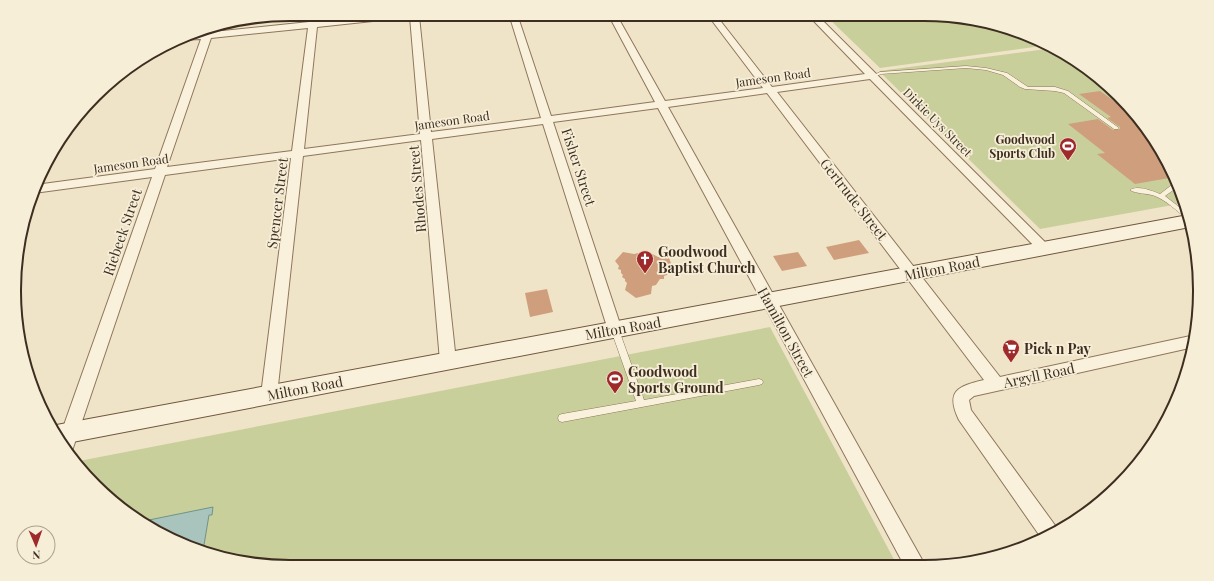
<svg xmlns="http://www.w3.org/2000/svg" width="1214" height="581" font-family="'Playfair Display',serif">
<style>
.green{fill:#c9cf9b}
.water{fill:#a9c4bc;stroke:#6f938a}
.building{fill:#cf9f7d}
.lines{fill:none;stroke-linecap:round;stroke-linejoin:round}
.lane-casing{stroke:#8d765c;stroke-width:1}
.street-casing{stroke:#8d765c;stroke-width:2}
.secondary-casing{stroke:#6f573f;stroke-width:2}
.lane{fill:#faf1dc;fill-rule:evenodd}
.street{fill:#faf1dc;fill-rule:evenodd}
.secondary{fill:#faf1dc;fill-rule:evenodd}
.labels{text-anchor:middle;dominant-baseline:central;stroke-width:3.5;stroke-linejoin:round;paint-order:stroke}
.far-street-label{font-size:12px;fill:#3d2e20;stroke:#f7eed8}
.far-poi-label{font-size:12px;font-weight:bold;fill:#3d2e20;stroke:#f7eed8;text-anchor:end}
.street-label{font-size:14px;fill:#3d2e20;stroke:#f7eed8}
.poi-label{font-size:14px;font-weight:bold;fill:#3d2e20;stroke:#f7eed8;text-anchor:start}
.rim{fill:none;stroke:#3d2e20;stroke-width:2}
</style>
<rect width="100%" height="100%" fill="#f0e4c8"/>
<g class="green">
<path d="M824,14C875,14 927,10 977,19C1002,24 1027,34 1049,45L880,68Z"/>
<path d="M1054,48C1114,81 1164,137 1184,203L1040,229L879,71Z"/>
<path d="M770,327L897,565L290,567L236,562L184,546L108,498L77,465L79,461Z"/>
</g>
<path class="water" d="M213,507L212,515H209L203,551L184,546L144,521Z"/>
<g class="building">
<path d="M1100,91L1138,118L1154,137L1175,177L1135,184L1097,154L1105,153L1068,124L1098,119L1113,130L1120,129V127L1107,118L1111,117L1079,94Z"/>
<path d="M859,240L869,253L834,260L826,247Z"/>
<path d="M647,251L658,257L669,258L673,268L668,272L667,275L664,276V279H660L656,285L652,286L651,294L636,298L625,290L627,283L625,281V279L622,277L623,275L621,273V270L618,269L619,266L615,261L623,252L634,254Z"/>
<path d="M798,252L807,266L782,271L773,256Z"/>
<path d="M547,289L553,312L530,317L525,293Z"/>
</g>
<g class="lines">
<g class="lane-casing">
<g id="lane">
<path d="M966,66L986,68L1007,73L1028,87H1055L1068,91L1119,128L1118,129H1114L1064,93L1055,91L1025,89L1020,87L1003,75L986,70L966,68L881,74L874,77L872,76L880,72Z"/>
<path d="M1178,182L1179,186L1165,196L1188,214L1190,220L1187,219C1177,211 1167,201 1155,196C1147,193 1136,194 1130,190C1138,185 1152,191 1160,194L1173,184Z"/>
<path d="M615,327L618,328L619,330L644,400L759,379L762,380L763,382L762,384L759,385L562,422L559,421L558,418L559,415L562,414L636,401L611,330L612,328Z"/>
</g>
</g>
<g class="street-casing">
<path id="street" d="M310,14H318V22L391,14H420L419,16L431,132L541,118L509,14H517L551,116L655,102L608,14H616L665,101L763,88L707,14H715L772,87L865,74L807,14H816L1052,249L1050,252L1045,254L1040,252L870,79L777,92L1000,377L1195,335L1194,347L974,396L969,400L971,410L1057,528L1058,530L1042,539L959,420C945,391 958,386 984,380L767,93L668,107L925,565H904L658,108L553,122L622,330L620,334L615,336L610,334L608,330L543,124L432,139L456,361L453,365L448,367L443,365L440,361L421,140L303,156L277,395L275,400L269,402L263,400L261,395L291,158L165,175L73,448L68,454L59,439L152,177L34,193L33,192L35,185L155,169L201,39L181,40L190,35L203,33L205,28L214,27L213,32L309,22ZM410,17L420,134L304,149L317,27ZM308,28L292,151L167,167L211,38Z"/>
</g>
<g class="secondary-casing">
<path id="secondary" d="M1188,215L1192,227H1190L62,444L51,426Z"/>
</g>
<use href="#lane" class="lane"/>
<use href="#street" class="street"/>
<use href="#secondary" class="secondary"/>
</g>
<defs>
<g id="stadium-pin" transform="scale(0.9)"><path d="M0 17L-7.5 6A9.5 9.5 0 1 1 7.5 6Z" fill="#9e2a2b" stroke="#f7eed8"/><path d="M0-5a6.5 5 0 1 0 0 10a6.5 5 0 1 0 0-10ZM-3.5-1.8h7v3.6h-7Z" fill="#fff"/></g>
<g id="church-pin" transform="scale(0.9)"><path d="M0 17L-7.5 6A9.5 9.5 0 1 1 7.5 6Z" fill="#9e2a2b" stroke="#f7eed8"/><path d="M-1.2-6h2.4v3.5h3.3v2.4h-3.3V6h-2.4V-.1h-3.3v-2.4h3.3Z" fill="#fff"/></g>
<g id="supermarket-pin" transform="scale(0.9)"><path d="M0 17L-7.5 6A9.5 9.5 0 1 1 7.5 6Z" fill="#9e2a2b" stroke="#f7eed8"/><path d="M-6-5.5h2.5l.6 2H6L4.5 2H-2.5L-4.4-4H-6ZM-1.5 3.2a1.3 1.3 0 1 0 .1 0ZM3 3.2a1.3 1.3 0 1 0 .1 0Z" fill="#fff"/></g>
</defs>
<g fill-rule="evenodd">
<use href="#stadium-pin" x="1068" y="146"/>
<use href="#church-pin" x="645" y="259"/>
<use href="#supermarket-pin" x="1011" y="348"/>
<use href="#stadium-pin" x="615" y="379"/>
</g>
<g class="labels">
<g class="far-street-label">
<text transform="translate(773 77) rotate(-8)">Jameson Road</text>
<text transform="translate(452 120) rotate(-8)">Jameson Road</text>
<text transform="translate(938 122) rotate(45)">Dirkie Uys Street</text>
<text transform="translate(131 163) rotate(-8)">Jameson Road</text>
</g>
<g class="far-poi-label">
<text x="1055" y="139">Goodwood<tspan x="1055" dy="14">Sports Club</tspan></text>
</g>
<g class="street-label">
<text transform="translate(579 167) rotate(72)">Fisher Street</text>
<text transform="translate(417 189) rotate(-95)">Rhodes Street</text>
<text transform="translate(854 199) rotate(52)">Gertrude Street</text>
<text transform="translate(277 203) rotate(-83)">Spencer Street</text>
<text transform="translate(122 232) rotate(-71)">Riebeek Street</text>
<text transform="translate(942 268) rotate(-11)">Milton Road</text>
<text transform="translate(623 328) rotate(-10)">Milton Road</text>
<text transform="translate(786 332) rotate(61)">Hamilton Street</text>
<text transform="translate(1039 375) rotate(-12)">Argyll Road</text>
<text transform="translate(305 388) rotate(-11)">Milton Road</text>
</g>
<g class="poi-label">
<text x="658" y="251">Goodwood<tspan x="658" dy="16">Baptist Church</tspan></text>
<text x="1024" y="348">Pick n Pay</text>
<text x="628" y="371">Goodwood<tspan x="628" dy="16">Sports Ground</tspan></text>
</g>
</g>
<path d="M0 0H1214V581H0ZM290 21H924A269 269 0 0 1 1193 290V291A269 269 0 0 1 924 560H290A269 269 0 0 1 21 291V290A269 269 0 0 1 290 21Z" fill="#f7eed8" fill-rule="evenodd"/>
<path class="rim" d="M290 21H924A269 269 0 0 1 1193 290V291A269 269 0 0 1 924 560H290A269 269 0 0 1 21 291V290A269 269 0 0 1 290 21Z"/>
<g transform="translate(36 545) rotate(178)"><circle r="19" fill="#f7eed8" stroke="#ada18e"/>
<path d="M0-3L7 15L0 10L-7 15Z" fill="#9e2a2b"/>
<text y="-6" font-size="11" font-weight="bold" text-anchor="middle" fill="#3d2e20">N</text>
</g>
</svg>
